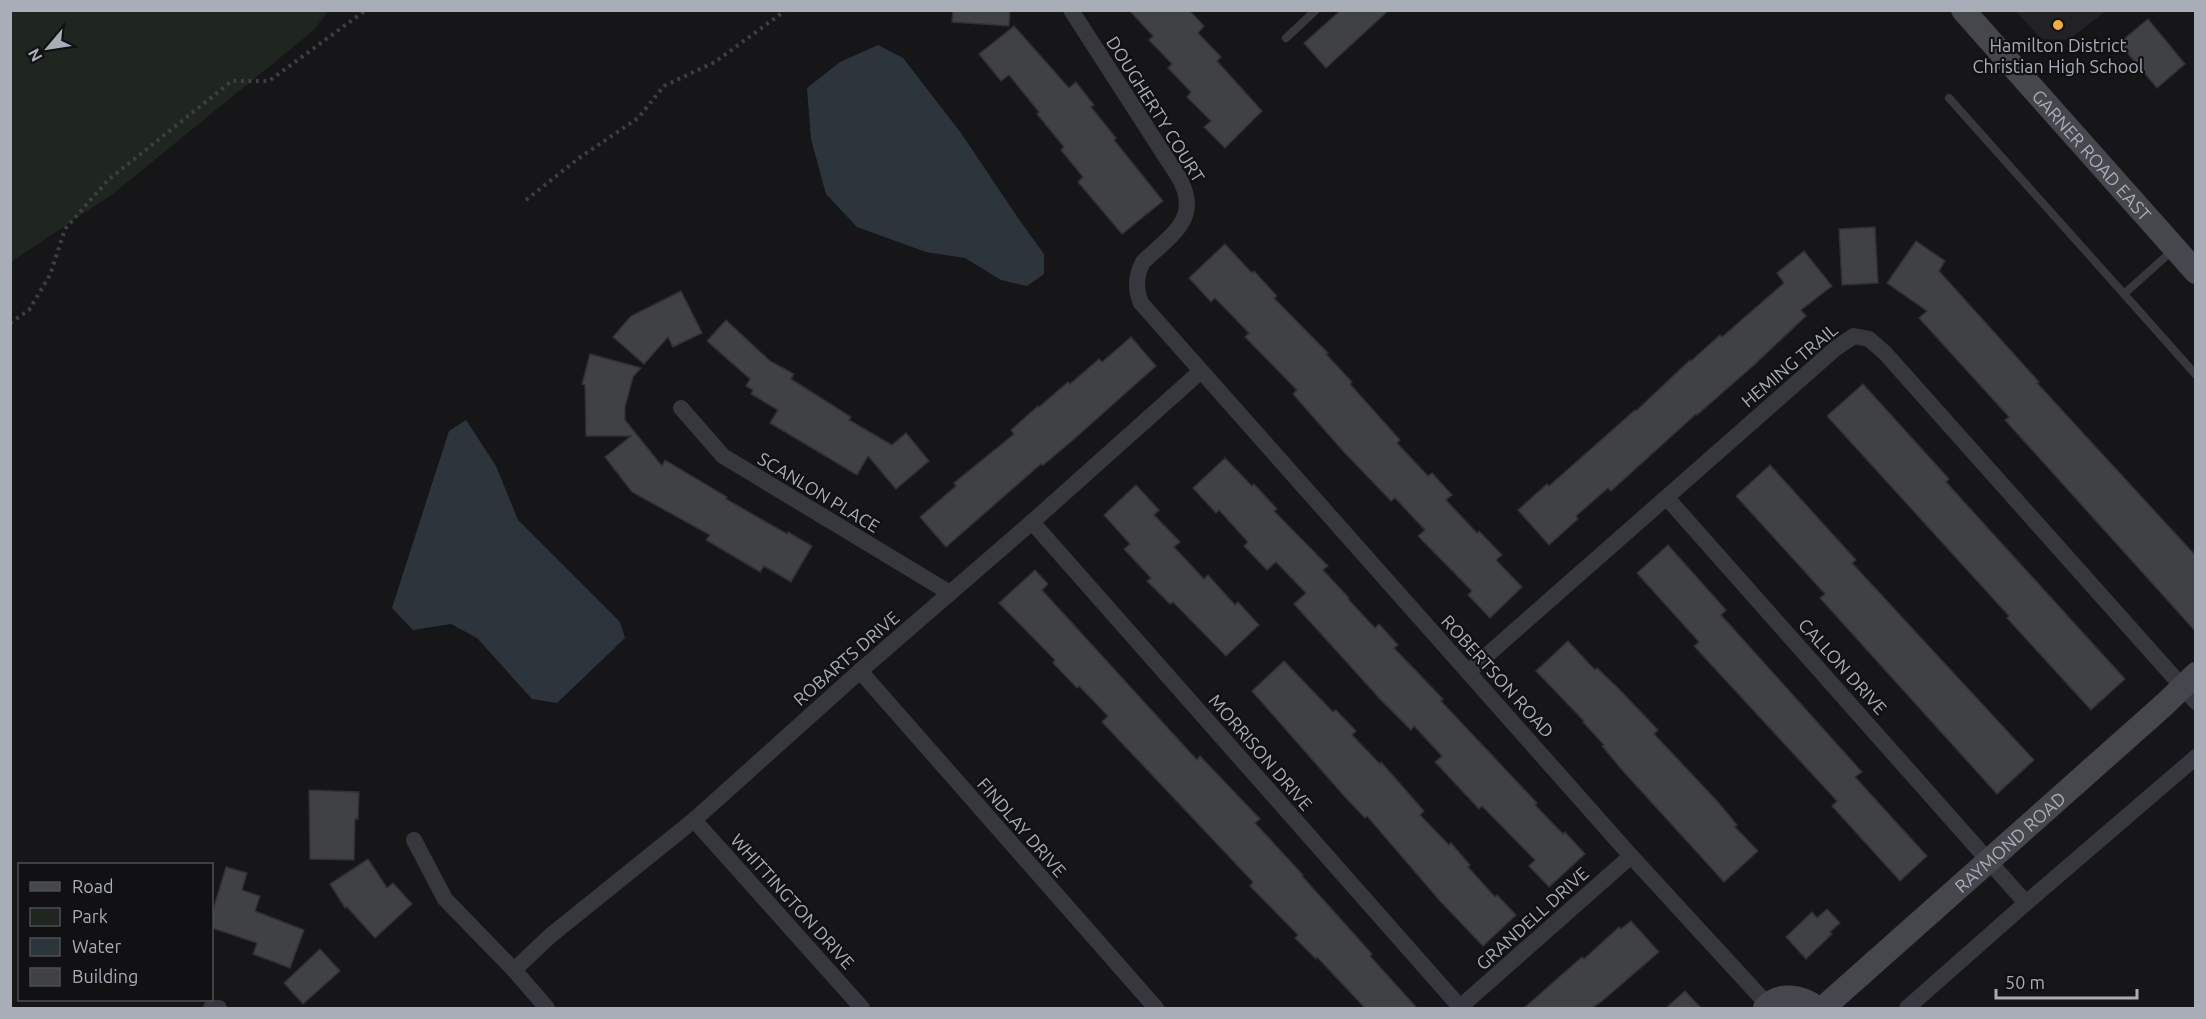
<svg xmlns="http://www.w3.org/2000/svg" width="2206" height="1019" font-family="Ubuntu,sans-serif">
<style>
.built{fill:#222225}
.green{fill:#1e261f}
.water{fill:#2c353c}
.building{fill:#404145;stroke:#303034;stroke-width:1.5}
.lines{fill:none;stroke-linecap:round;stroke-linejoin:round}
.path{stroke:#3d3f44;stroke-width:4;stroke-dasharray:3 4.5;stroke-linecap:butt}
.lane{stroke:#37383d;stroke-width:8}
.street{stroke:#37383d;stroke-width:16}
.secondary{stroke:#45474d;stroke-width:24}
.poi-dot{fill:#f2b134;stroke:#111113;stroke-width:2}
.labels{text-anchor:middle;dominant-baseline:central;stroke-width:4.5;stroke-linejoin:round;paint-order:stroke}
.poi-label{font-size:18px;fill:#a8adb8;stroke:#111113}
.street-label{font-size:18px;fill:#a8adb8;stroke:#111113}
</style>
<rect width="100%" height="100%" fill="#161618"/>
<path class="built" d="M2016,11H2106L2068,40L2041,39Z"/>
<path class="green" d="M11,10H328V11L314,30L114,193L11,262Z"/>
<g class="water">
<path d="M878,45L903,58L961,133L1020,221L1044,254V274L1027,286L1001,280L965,258L926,252L857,227L826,194L811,139L807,88L840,62Z"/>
<path d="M466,420L496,466L518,520L620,622L625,638L557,703L532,699L477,638L451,624L413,630L392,608L449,431Z"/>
</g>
<g class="building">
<path d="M953,10H1010L1009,26L952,22Z"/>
<path d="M1129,10H1189L1204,26L1198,33L1221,57L1217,61L1262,111L1225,148L1204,127L1211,121L1187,97L1191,92L1168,68L1172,64L1149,40L1153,36Z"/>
<path d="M1341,10H1389L1326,68L1304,43Z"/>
<path d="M2148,19L2185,64L2157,88L2119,43Z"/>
<path d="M1014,26L1069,88L1076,82L1094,105L1091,107L1116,138L1114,140L1163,201L1122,234L1078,182L1083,177L1061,150L1064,147L1037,114L1039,112L1009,75L1001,81L979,54Z"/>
<path d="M1875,227L1878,283L1842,285L1839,229Z"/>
<path d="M1916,241L1945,261L1939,271L2039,382L2037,383L2196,556V632L2005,420L2009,417L1919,318L1927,311L1887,283Z"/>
<path d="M1225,244L1252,273L1254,271L1277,296L1274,298L1328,353L1326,354L1352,382L1350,384L1400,440L1397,443L1428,476L1432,473L1452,495L1446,500L1477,533L1479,531L1502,555L1496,560L1522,587L1490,618L1468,595L1472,591L1418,536L1425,530L1395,498L1391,501L1343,451L1293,394L1297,390L1245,337L1249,333L1215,298L1211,302L1189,278Z"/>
<path d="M1804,251L1832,286L1801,310L1806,316L1754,365L1697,415L1696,414L1611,491L1608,488L1576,516L1578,519L1549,545L1518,510L1547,484L1549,486L1635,410L1636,411L1690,360L1691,361L1720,335L1722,337L1784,283L1777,273Z"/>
<path d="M681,291L702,333L673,347L668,337L644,364L613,337L631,316Z"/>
<path d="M726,320L770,361L794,374L791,379L851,417L849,420L892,445L906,433L929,461L896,489L868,456L857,475L770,423L778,410L751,394L753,390L746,386L750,379L707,341Z"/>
<path d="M1131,337L1156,366L1073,440L1043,465L1041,464L946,547L920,517L956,486L954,483L1014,434L1011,430L1038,406L1039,407L1068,382L1070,384L1099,359L1102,362Z"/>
<path d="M590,354L641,368L633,377L625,407V420L662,466L665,460L727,497L726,499L787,534L788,532L812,546L791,582L764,566L760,572L706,540L710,535L632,492L605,457L631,436H586L585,385L582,384Z"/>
<path d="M1863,384L1949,479L1946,482L2125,679L2091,710L2007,618L2009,616L1827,416Z"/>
<path d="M1225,458L1252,486L1254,484L1277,509L1274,511L1328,566L1323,570L1349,598L1348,599L1375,628L1379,624L1398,645L1394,648L1443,699L1441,701L1537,803L1535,805L1563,834L1565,832L1585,854L1549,887L1529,866L1535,860L1482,806L1479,809L1435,762L1442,756L1414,726L1411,730L1380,699L1294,604L1306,593L1276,562L1267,570L1244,546L1248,542L1219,510L1216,513L1193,488Z"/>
<path d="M1770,465L1856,560L1852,563L2034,760L1997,794L1820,598L1825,594L1736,496Z"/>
<path d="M1136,485L1159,510L1154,515L1180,542L1174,547L1204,579L1208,575L1235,605L1238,602L1259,625L1226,656L1173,602L1170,604L1147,581L1151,578L1124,549L1130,544L1104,515Z"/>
<path d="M1668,545L1726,610L1721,615L1862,772L1855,777L1927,856L1900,881L1832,806L1837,801L1694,646L1699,642L1637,573Z"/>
<path d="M1035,570L1048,584L1042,590L1197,760L1200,756L1260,819L1255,823L1303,875L1302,876L1372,954L1370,956L1417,1008H1365L1317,957L1316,959L1295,938L1298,935L1250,886L1253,882L1102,722L1108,716L1079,686L1077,688L1053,663L1055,660L999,603Z"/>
<path d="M1568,641L1595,670L1597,668L1619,689L1658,730L1654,734L1718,802L1737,825L1735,827L1758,851L1724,882L1623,771L1602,746L1604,745L1583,722L1584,721L1536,671Z"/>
<path d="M1284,661L1333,712L1336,710L1356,731L1352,735L1380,764L1381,762L1424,811L1420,815L1449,845L1451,843L1470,865L1468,867L1495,897L1497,895L1516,915L1483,946L1440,901L1367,816L1365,818L1345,797L1252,691Z"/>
<path d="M309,790L359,792L358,819H355L354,860L310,859Z"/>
<path d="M368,859L387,888L393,883L412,904L375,938L347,907L345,908L330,884Z"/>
<path d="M226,867L247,873L242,890L260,896L255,911L304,930L290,968L253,954L257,943L212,928V913Z"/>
<path d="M1827,909L1840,923L1830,932L1832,934L1806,959L1786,937L1812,912L1817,918Z"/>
<path d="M1631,921L1659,952L1601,1002L1592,1008H1524L1582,957L1584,959L1619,927L1621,929Z"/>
<path d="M320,949L340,971L303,1004L284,983Z"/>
<path d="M1685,991L1701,1008H1666Z"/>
</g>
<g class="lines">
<g class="path">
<path d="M526,200L579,158L638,118L664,86L715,62L786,10"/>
<path d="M10,323L29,310L50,275L65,229L108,180L232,81H269L366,10"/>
</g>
<g class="lane">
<path d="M1286,38L1316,10"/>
<path d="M1949,98L2124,294"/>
<path d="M2173,250L2124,294L2196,375"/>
</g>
<g class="street">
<path d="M1071,10L1178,176C1203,218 1171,235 1143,262C1136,275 1135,289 1141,303L1631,856L1768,1005"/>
<path d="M681,408L723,456L950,593"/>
<path d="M1667,498L2026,903L1907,1008"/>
<path d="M1032,522L1460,1007"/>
<path d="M860,671L1156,1008"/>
<path d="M1468,672L1836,348L1854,336L1869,339L1885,353L2196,702"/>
<path d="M694,820L862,1008"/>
<path d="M414,840L445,899L514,970L547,1008"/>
<path d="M2026,903L2196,757"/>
<path d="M514,970L550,936L694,820L860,671L1032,522L1201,371"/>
<path d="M211,1008H219"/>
<path d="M1459,1008L1631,856"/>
</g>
<g class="secondary">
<path id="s1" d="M1963,10L2196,272"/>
<path d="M1765,1008C1779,992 1802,996 1817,1008"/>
<path id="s2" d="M1823,1008L2165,704L2196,674"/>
</g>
</g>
<circle class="poi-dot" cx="2058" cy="25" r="6"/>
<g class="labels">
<g class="poi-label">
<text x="2058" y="45">Hamilton District<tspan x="2058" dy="21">Christian High School</tspan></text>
</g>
<g class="street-label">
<text transform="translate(1156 109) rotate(58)">DOUGHERTY COURT</text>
<text stroke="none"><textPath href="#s1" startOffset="194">GARNER ROAD EAST</textPath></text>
<text transform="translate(1789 365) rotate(-40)">HEMING TRAIL</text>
<text transform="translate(819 492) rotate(31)">SCANLON PLACE</text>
<text transform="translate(846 658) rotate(-41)">ROBARTS DRIVE</text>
<text transform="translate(1843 666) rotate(48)">CALLON DRIVE</text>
<text transform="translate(1498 676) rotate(48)">ROBERTSON ROAD</text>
<text transform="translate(1261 752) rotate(49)">MORRISON DRIVE</text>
<text transform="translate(1022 827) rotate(49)">FINDLAY DRIVE</text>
<text stroke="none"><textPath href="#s2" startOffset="250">RAYMOND ROAD</textPath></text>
<text transform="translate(793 901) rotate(48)">WHITTINGTON DRIVE</text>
<text transform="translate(1532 918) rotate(-42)">GRANDELL DRIVE</text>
</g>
</g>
<rect width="2206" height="1019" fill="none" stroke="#a8adb8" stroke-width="24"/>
<rect x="18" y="863" width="195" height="138" fill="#111113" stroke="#4d4f55" stroke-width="1.5"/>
<rect x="30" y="882" width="30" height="9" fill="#45474d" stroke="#4d4f55" stroke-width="1.5"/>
<text x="72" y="893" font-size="18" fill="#a8adb8">Road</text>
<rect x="30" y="908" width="30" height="18" fill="#1e261f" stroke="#4d4f55" stroke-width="1.5"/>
<text x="72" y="923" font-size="18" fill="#a8adb8">Park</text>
<rect x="30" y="938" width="30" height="18" fill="#2c353c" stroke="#4d4f55" stroke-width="1.5"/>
<text x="72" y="953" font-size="18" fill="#a8adb8">Water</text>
<rect x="30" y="968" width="30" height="18" fill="#404145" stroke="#4d4f55" stroke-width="1.5"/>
<text x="72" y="983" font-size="18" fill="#a8adb8">Building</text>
<g transform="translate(48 48) rotate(241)" stroke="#111113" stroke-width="4.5" paint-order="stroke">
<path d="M0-4.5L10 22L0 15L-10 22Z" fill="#a8adb8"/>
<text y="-9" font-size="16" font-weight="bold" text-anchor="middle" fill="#a8adb8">N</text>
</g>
<path d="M1996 989v9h141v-9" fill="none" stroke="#a8adb8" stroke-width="3"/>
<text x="2005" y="989" font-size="18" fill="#a8adb8" stroke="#111113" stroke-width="4.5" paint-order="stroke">50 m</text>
</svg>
